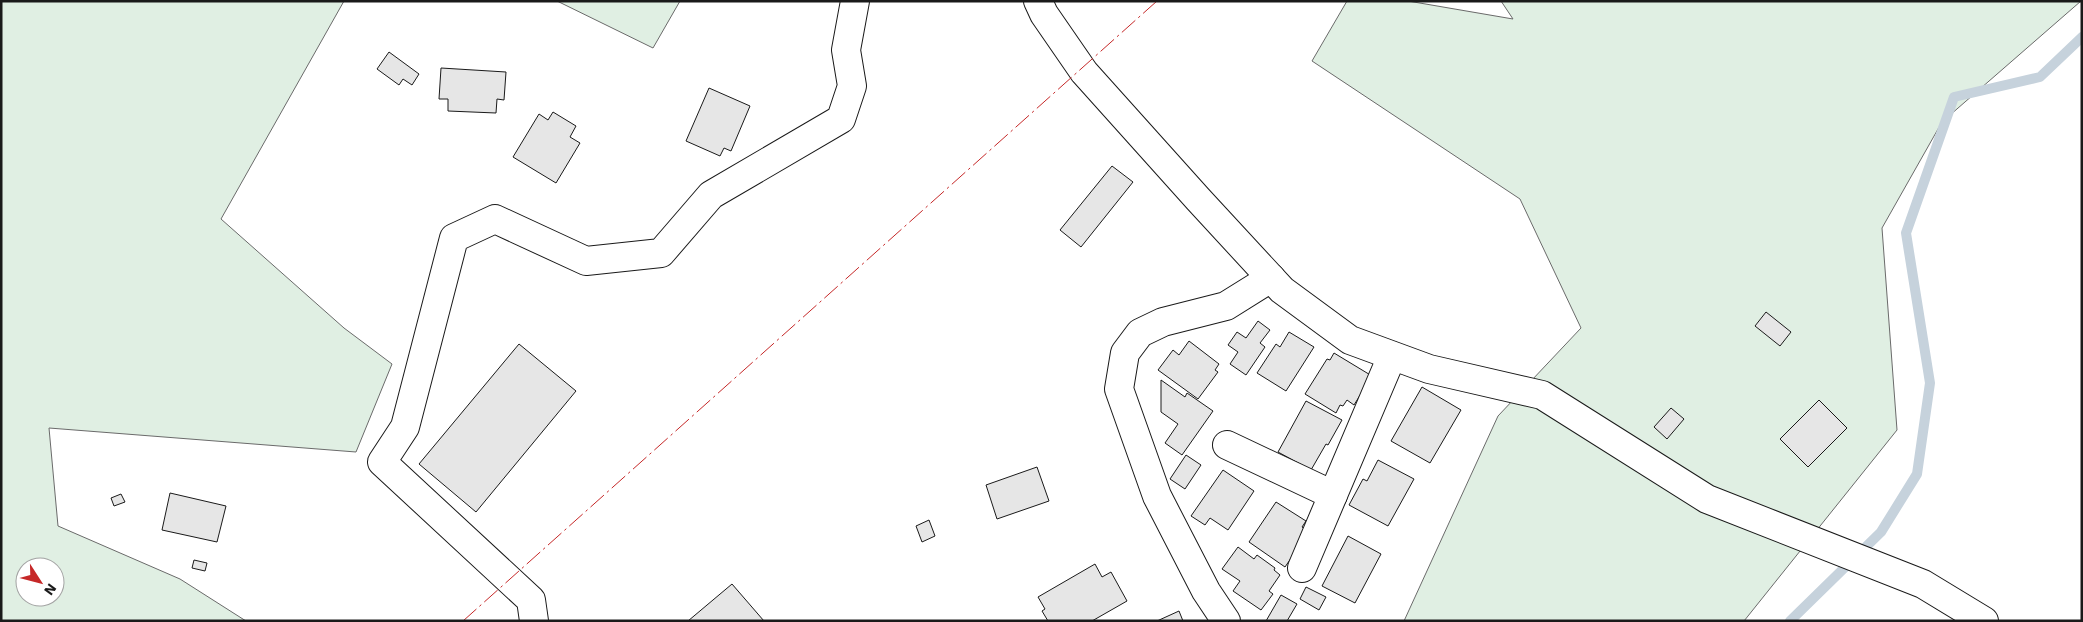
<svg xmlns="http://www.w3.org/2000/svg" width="2083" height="622" font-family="'Work Sans',sans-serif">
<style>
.green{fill:#e0efe3;stroke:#6a6a6a;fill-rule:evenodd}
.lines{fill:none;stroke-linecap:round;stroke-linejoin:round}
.stream{stroke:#c6d2dc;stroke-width:10}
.building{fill:#e6e6e6;stroke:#1a1a1a}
.minor-casing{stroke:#1a1a1a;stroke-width:30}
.minor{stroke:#fff;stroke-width:28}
.power{stroke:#c62828;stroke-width:1;stroke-dasharray:18 4 2.5 4;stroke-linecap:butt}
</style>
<rect width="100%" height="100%" fill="#fff"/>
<g class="green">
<path d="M1,1H344L221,219L344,328L392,364L356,452L49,428L58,526L180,579L246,621H1ZM25,567H55V597H25Z"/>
<path d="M557,1H680L653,48Z"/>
<path d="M1347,1H1408L1513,19L1501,1H2081L1942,122L1882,228L1897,430L1744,621H1404L1498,416L1581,328L1520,199L1312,61Z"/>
</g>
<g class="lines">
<path class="stream" d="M1790,621L1881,532L1917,474L1930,383L1906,233L1954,97L2040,77L2082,37"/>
</g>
<g class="building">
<path d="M389,52L419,74L412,85L403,79L399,85L377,69Z"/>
<path d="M441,68L506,72L504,100L497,99L496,113L448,111V99H439Z"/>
<path d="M709,88L750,106L731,151L724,148L720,156L686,141Z"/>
<path d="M553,112L576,126L570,137L580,143L556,183L513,157L539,114L548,120Z"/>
<path d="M1112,166L1133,182L1081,247L1060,230Z"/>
<path d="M1766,312L1791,332L1780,346L1755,326Z"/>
<path d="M1258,321L1270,330L1260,343L1265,347L1246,375L1230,364L1238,352L1228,345L1237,332L1246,338Z"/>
<path d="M1289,332L1314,347L1286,391L1257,373L1276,344L1280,347Z"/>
<path d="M1189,341L1219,364L1215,370L1218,372L1198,399L1158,370L1173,350L1179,355Z"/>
<path d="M519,344L576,391L476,512L419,464Z"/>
<path d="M1334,353L1372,376L1354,405L1347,400L1343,406L1340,405L1336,413L1305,394L1327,359L1330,360Z"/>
<path d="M1161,380L1185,397L1187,393L1213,411L1182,455L1165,443L1178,424L1161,412Z"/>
<path d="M1422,387L1461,410L1430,463L1391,441Z"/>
<path d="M1819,400L1847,428L1808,467L1780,439Z"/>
<path d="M1306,401L1342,420L1328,445L1326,444L1311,470L1278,452Z"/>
<path d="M1671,408L1684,419L1667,439L1654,427Z"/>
<path d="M1186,455L1201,465L1185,489L1170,479Z"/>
<path d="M1378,460L1414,479L1388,526L1349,505L1363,479L1367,481Z"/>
<path d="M1037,467L1049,501L997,519L986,485Z"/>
<path d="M1223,470L1254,491L1228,530L1210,518L1205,525L1191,516Z"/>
<path d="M170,493L226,506L217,542L162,530Z"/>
<path d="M121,494L125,502L114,506L111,498Z"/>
<path d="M1276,502L1306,521L1302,527L1309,532L1285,567L1249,542Z"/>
<path d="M929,520L935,536L922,542L916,526Z"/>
<path d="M1348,536L1381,554L1355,603L1322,586Z"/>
<path d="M1238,547L1254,559L1257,555L1275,568L1274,570L1280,575L1269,591L1273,594L1261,610L1233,591L1240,581L1222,569Z"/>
<path d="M194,560L207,563L205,571L192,568Z"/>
<path d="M1095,564L1102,577L1111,572L1127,601L1092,621H1048L1042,611L1045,609L1038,597Z"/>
<path d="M732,584L764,621H688Z"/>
<path d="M1306,587L1326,597L1319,610L1300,599Z"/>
<path d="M1281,595L1297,604L1287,621H1266Z"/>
<path d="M1179,611L1183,621H1157Z"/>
</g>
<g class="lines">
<g class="minor-casing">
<g id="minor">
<path d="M1038,1L1044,14L1084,72L1198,199L1282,290L1350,340L1429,369L1542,395L1707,499L1923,584L1984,621"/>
<path d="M1227,445L1333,495"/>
<path d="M1302,568L1392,356"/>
<path d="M534,621L531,600L382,462L405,427L454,238L495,219L586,261L661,253L711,195L841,119L852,86L846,50L855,1"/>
<path d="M1226,621L1206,591L1157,496L1119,389L1125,353L1140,333L1163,322L1226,306L1271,278"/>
</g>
</g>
<use href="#minor" class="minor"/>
<path class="power" d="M463,621L1157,1"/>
</g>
<rect width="2083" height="622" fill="none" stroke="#1a1a1a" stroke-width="5"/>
<g transform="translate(40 582) rotate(126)"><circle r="24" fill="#ffffff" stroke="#a3a3a3"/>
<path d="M0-4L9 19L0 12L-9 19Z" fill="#c62828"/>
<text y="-8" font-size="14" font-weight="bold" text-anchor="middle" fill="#1a1a1a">N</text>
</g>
</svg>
